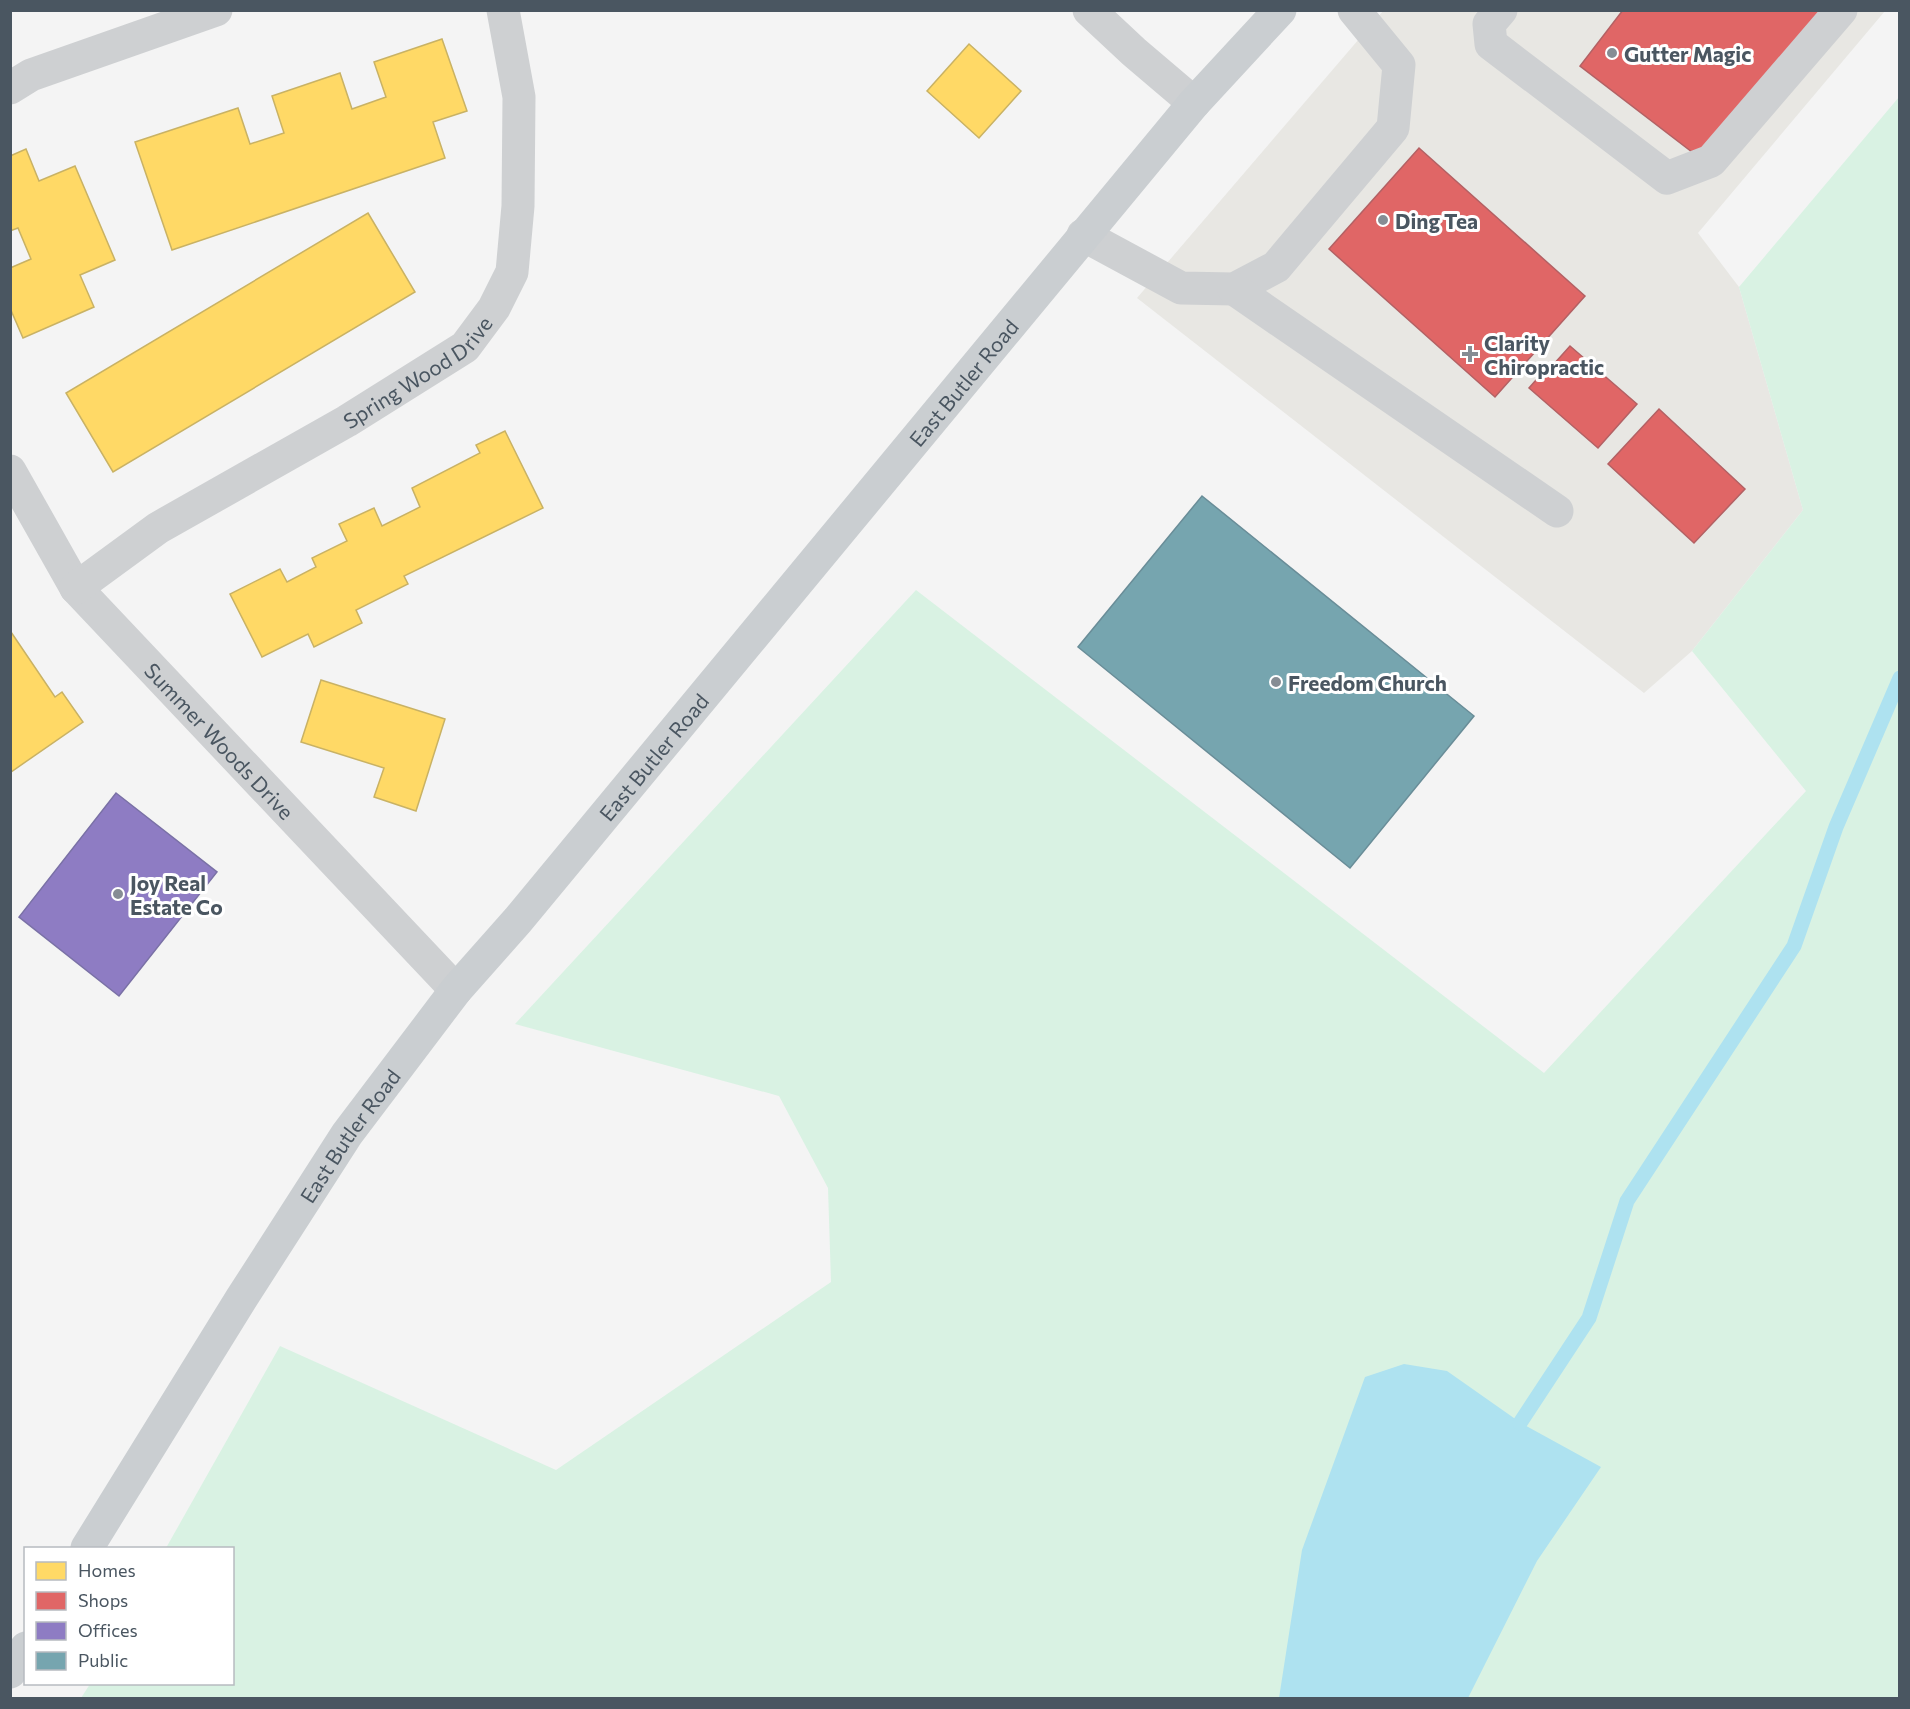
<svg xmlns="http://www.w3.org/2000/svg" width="1910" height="1709" font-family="Commissioner,sans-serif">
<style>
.commercial{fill:#e8e7e3}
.green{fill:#d9f2e3}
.water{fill:#aee2f0}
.homes{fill:#ffd966;stroke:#c9b264;stroke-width:1.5}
.shops{fill:#e06666;stroke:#b36164;stroke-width:1.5}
.offices{fill:#8e7cc3;stroke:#7a71a6;stroke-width:1.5}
.public{fill:#76a5af;stroke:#698d98;stroke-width:1.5}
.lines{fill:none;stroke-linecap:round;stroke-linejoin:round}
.stream{stroke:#aee2f0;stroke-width:15}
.minor{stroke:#ced0d2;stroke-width:33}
.major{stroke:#caced1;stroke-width:33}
.poi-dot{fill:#868d94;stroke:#fff;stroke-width:2}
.labels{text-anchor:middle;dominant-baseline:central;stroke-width:6;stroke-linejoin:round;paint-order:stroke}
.poi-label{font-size:21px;font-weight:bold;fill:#4a5661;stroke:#fff;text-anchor:start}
.street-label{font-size:21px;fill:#4a5661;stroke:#fff}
</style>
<rect width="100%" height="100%" fill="#f4f4f4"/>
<path class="commercial" d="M1383,11H1885L1698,233L1739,287L1803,510L1692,651L1644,693L1137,298Z"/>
<path class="green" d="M1899,97V1698H81L90,1684H232V1548H166L280,1346L556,1470L831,1282L828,1188L779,1096L515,1024L916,590L1544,1073L1806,791L1692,651L1803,510L1739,287Z"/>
<path class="water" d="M1404,1364L1447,1371L1521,1423L1601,1467L1537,1561L1468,1698H1279L1302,1550L1365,1377Z"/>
<g class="homes">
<path d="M442,39L467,111L433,122L445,158L172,250L135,142L238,108L250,144L284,133L272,96L340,73L352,109L386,97L374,62Z"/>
<path d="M969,44L1021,91L979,138L927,91Z"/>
<path d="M26,149L39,181L75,166L115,260L80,275L94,307L23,338L10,308V268L31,259L18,228L10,231V156Z"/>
<path d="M368,213L415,292L113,472L66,393Z"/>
<path d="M505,431L543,508L404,576L408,584L356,610L362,623L314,647L308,634L262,657L230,594L280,569L287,582L316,567L312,558L347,541L339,524L374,508L382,526L420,507L412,488L480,453L476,445Z"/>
<path d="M11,632L55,697L62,692L83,722L11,772Z"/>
<path d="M321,680L445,719L416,811L374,797L384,768L301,742Z"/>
</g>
<g class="shops">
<path d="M1623,10H1824L1705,162L1580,66Z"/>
<path d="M1419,148L1585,296L1495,397L1329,249Z"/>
<path d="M1570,346L1637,404L1598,448L1529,388L1551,363L1553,365Z"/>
<path d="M1659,409L1745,489L1694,543L1608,464Z"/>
</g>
<path class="offices" d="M116,793L217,872L119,996L19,917Z"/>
<path class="public" d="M1202,496L1474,716L1350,868L1078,647Z"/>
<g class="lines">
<path class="stream" d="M1520,1423L1589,1318L1627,1201L1794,946L1836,827L1900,678"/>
<g class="minor">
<path d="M1089,10L1134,52L1194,103"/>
<path d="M1501,10L1489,24L1491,44L1667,178L1711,161L1841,10"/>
<path d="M10,88L31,75L216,10"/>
<path d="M1083,235L1181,288L1234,289L1276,267L1393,128L1399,65L1354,10"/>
<path d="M1234,289L1557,511"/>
<path id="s1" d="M10,471L76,588L456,990"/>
<path id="s2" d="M76,588L158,528L347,421L465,347L494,308L512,272L518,206L519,97L503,10"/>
</g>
<g class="major">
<path id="s3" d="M87,1548L241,1299L347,1134L456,990L518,920L1194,103L1280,10"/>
<path d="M10,1672L26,1648"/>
</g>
</g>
<g class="poi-dot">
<circle cx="1612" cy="53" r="6"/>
<circle cx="1383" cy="220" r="6"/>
<path d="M1467 345h6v6h6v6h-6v6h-6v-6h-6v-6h6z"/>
<circle cx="1276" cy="682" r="6"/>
<circle cx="118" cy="894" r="6"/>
</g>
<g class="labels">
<g class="poi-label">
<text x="1624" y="53">Gutter Magic</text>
<text x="1395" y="220">Ding Tea</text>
<text x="1484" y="342">Clarity<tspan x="1484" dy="24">Chiropractic</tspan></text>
<text x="1288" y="682">Freedom Church</text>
<text x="130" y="882">Joy Real<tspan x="130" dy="24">Estate Co</tspan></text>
</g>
<g class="street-label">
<text stroke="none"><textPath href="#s2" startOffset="405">Spring Wood Drive</textPath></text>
<text stroke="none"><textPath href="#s3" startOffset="1461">East Butler Road</textPath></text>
<text stroke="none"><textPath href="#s1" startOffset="344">Summer Woods Drive</textPath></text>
<text stroke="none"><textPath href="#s3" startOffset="975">East Butler Road</textPath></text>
<text stroke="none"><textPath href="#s3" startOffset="489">East Butler Road</textPath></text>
</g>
</g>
<rect width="1910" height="1709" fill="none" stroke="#4a5661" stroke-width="24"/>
<rect x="24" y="1547" width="210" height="138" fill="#ffffff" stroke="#b7bbc0" stroke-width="1.5"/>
<rect x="36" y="1562" width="30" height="18" fill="#ffd966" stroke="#b7bbc0" stroke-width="1.5"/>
<text x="78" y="1577" font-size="18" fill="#4a5661">Homes</text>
<rect x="36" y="1592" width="30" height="18" fill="#e06666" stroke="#b7bbc0" stroke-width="1.5"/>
<text x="78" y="1607" font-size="18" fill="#4a5661">Shops</text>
<rect x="36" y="1622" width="30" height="18" fill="#8e7cc3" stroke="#b7bbc0" stroke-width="1.5"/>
<text x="78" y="1637" font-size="18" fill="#4a5661">Offices</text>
<rect x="36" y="1652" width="30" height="18" fill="#76a5af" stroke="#b7bbc0" stroke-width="1.5"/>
<text x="78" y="1667" font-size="18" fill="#4a5661">Public</text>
</svg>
